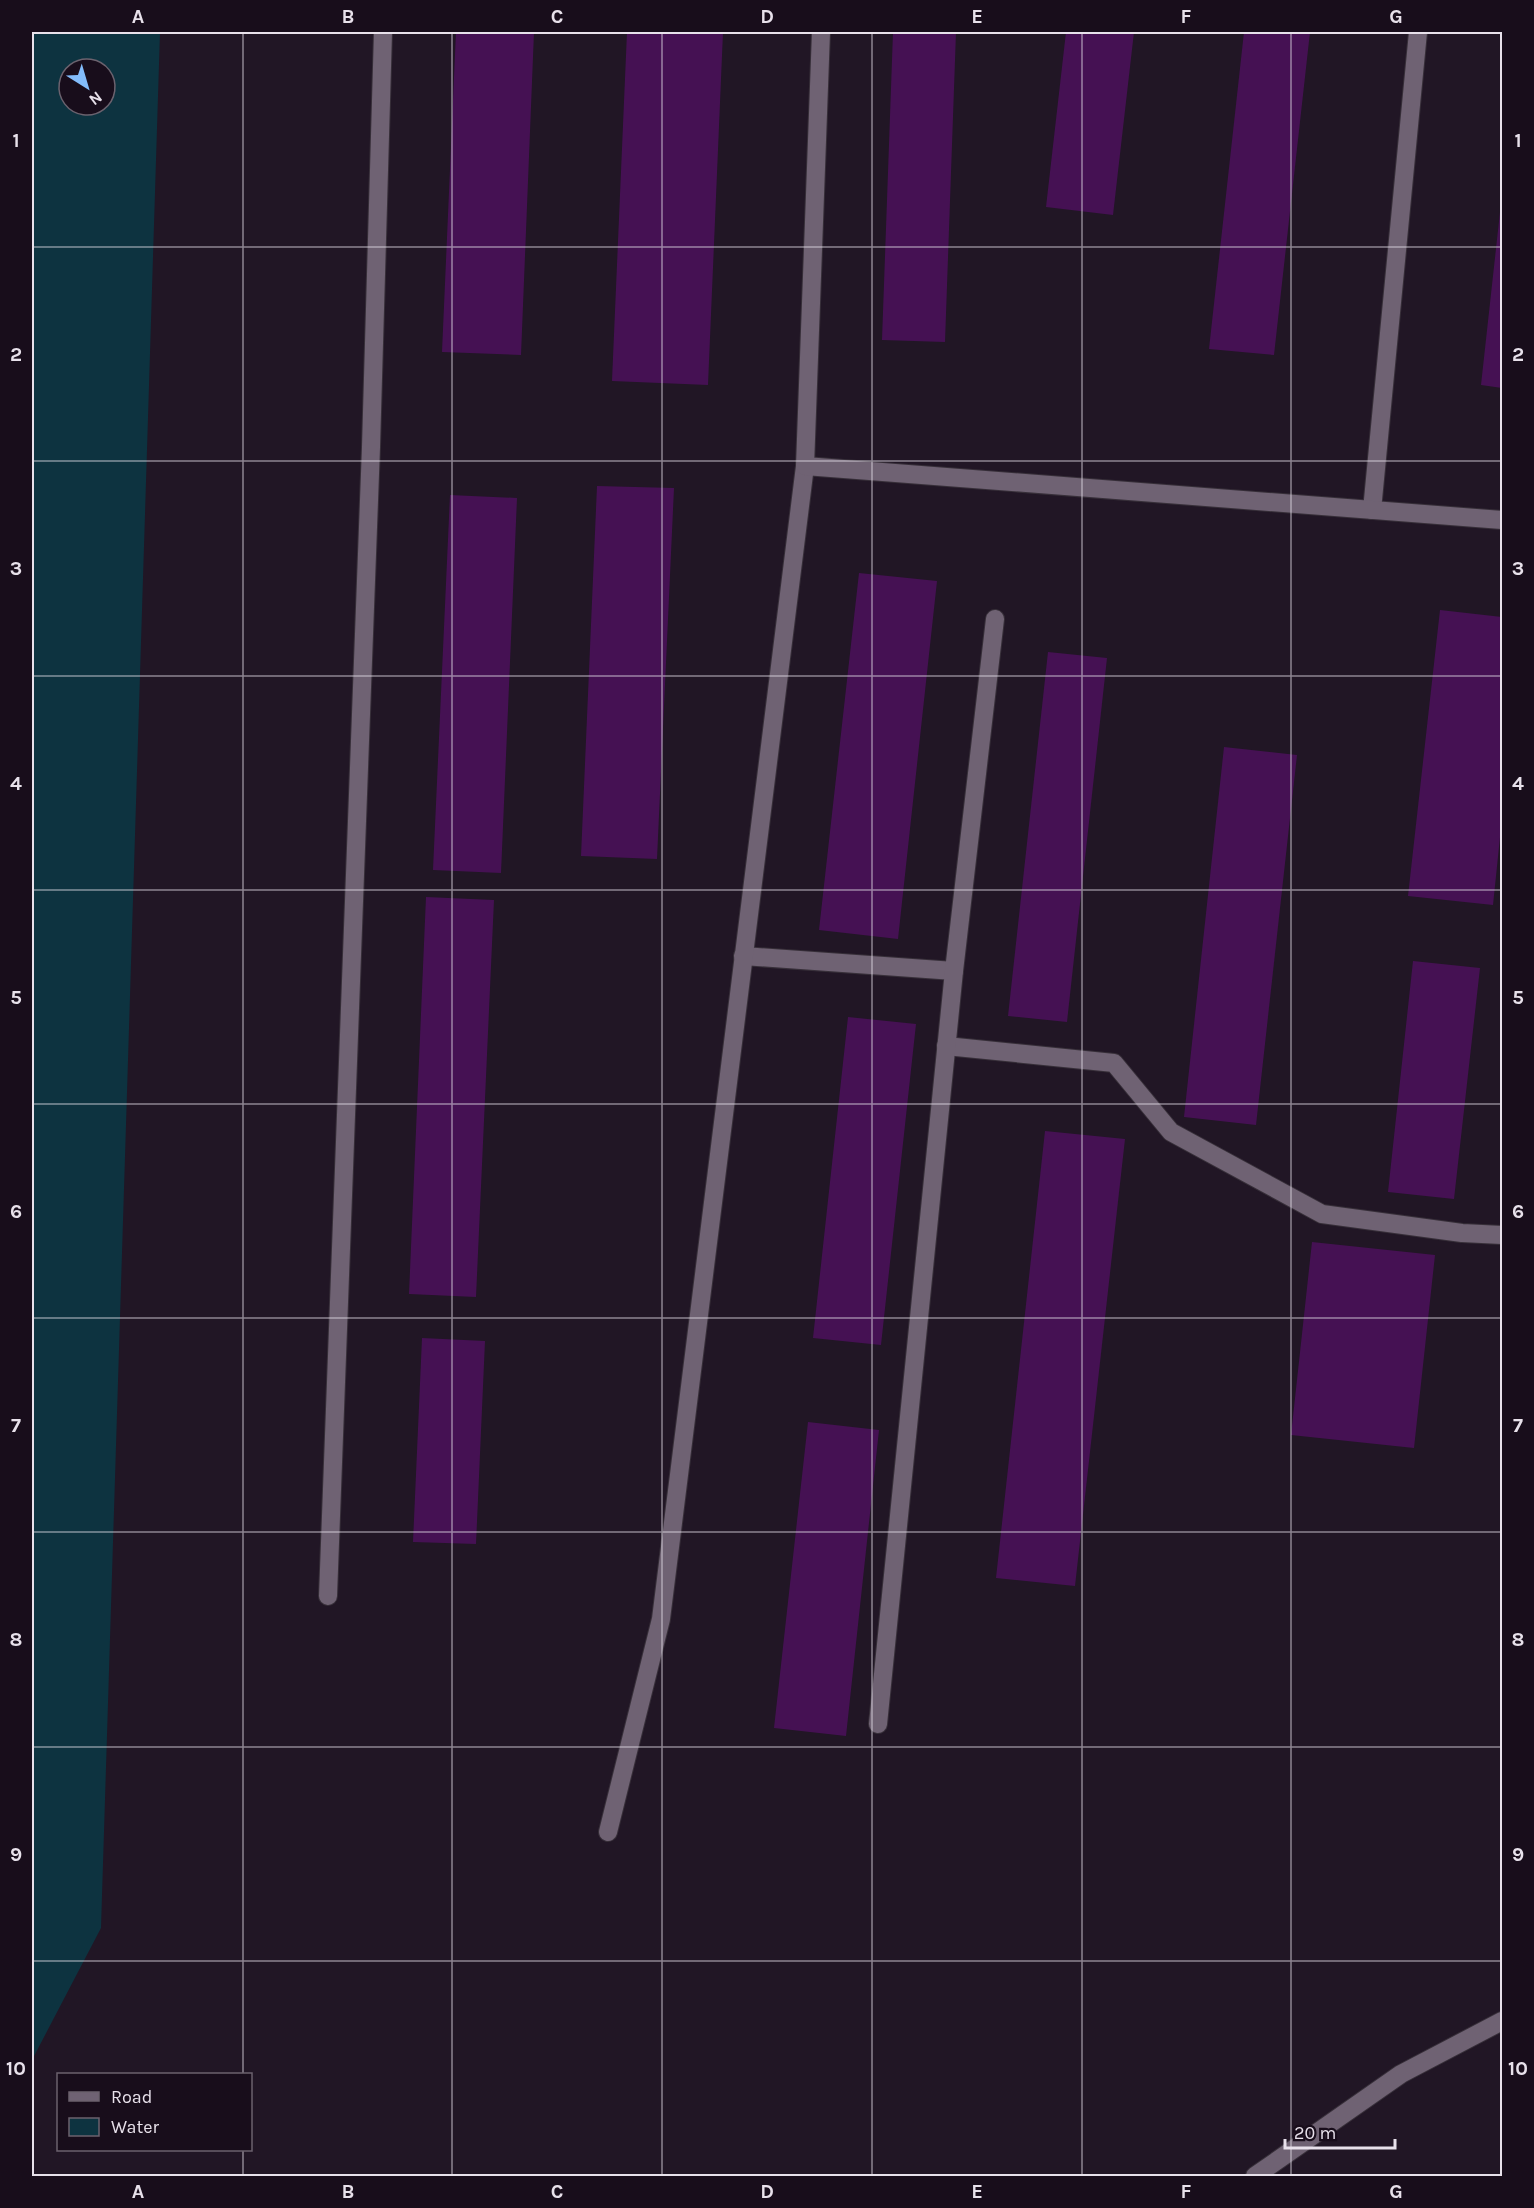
<svg xmlns="http://www.w3.org/2000/svg" width="1534" height="2208" font-family="Karla,sans-serif">
<style>
.water{fill:#0d3340;fill-rule:evenodd}
.building{fill:#451153}
.lines{fill:none;stroke-linecap:round;stroke-linejoin:round}
.minor-casing{stroke:#372f39;stroke-width:20}
.tertiary-casing{stroke:#372f39;stroke-width:20}
.minor{stroke:#6f6273;stroke-width:18}
.tertiary{stroke:#6f6273;stroke-width:18}
.grid{fill:none;stroke:#e8e1eb;stroke-width:1.5;stroke-opacity:0.55}
.neatline{fill:none;stroke:#e8e1eb;stroke-width:2}
.grid-label{font-size:20px;text-anchor:middle;font-weight:bold;fill:#e8e1eb}
</style>
<rect width="100%" height="100%" fill="#211625"/>
<path class="water" d="M32,32H160L101,1928L32,2060ZM69,69H105V105H69Z"/>
<g class="building">
<path d="M456,32H534L521,355L442,352Z"/>
<path d="M627,32H723L708,385L612,381Z"/>
<path d="M893,32H956L945,342L882,340Z"/>
<path d="M1066,32H1134L1113,215L1046,207Z"/>
<path d="M1244,32H1310L1274,355L1209,349Z"/>
<path d="M1501,203H1502V388L1481,385Z"/>
<path d="M597,486L674,488L657,859L581,856Z"/>
<path d="M450,495L517,498L501,873L433,870Z"/>
<path d="M859,573L937,581L898,939L819,930Z"/>
<path d="M1440,610L1502,617V818L1493,905L1408,896Z"/>
<path d="M1048,652L1107,658L1067,1022L1008,1016Z"/>
<path d="M1224,747L1297,755L1256,1125L1184,1117Z"/>
<path d="M426,897L494,900L476,1297L409,1294Z"/>
<path d="M1413,961L1480,968L1454,1199L1388,1192Z"/>
<path d="M848,1017L916,1024L881,1345L813,1338Z"/>
<path d="M1045,1131L1125,1139L1075,1586L996,1578Z"/>
<path d="M1312,1242L1435,1255L1414,1448L1291,1435Z"/>
<path d="M422,1338L485,1341L476,1544L413,1542Z"/>
<path d="M808,1422L879,1430L846,1736L774,1728Z"/>
</g>
<g class="lines">
<g class="minor-casing">
<g id="minor">
<path d="M1372,510L1418,32"/>
<path d="M743,956L954,971"/>
<path d="M946,1046L1114,1063L1171,1132L1322,1214L1462,1233L1502,1235"/>
<path d="M328,1596L371,447L383,32"/>
<path d="M878,1724L954,971L995,619"/>
<path d="M608,1832L661,1619L805,466"/>
</g>
</g>
<g class="tertiary-casing">
<g id="tertiary">
<path d="M821,32L805,466L1502,520"/>
<path d="M1255,2176L1401,2074L1502,2021"/>
</g>
</g>
<use href="#minor" class="minor"/>
<use href="#tertiary" class="tertiary"/>
</g>
<path class="grid" d="M243,32V2074M452,32V2176M662,32V2176M872,32V2176M1082,32V2176M1291,32V2176M32,247H1502M32,461H1502M32,676H1502M32,890H1502M32,1104H1502M32,1318H1502M32,1532H1502M32,1747H1502M32,1961H1502M243,2150V2176"/>
<rect width="1534" height="2208" fill="none" stroke="#180d1b" stroke-width="66"/>
<rect x="57" y="2073" width="195" height="78" fill="#180d1b" stroke="#6b626e" stroke-width="1.5"/>
<rect x="69" y="2092" width="30" height="9" fill="#6f6273" stroke="#6b626e" stroke-width="1.5"/>
<text x="111" y="2103" font-size="18" fill="#e8e1eb">Road</text>
<rect x="69" y="2118" width="30" height="18" fill="#0d3340" stroke="#6b626e" stroke-width="1.5"/>
<text x="111" y="2133" font-size="18" fill="#e8e1eb">Water</text>
<g transform="translate(87 87) rotate(143)"><circle r="28" fill="#180d1b" stroke="#6b626e" stroke-width="1.5"/>
<path d="M0-4.5L10 22L0 15L-10 22Z" fill="#83bcfb"/>
<text y="-9" font-size="16" font-weight="bold" text-anchor="middle" fill="#e8e1eb">N</text>
</g>
<path d="M1285 2139v9h110v-9" fill="none" stroke="#e8e1eb" stroke-width="3"/>
<text x="1294" y="2139" font-size="18" fill="#e8e1eb" stroke="#180d1b" stroke-width="4.5" paint-order="stroke">20 m</text>
<rect x="33" y="33" width="1468" height="2142" class="neatline"/>
<g class="grid-label">
<text x="138" y="23">A</text>
<text x="348" y="23">B</text>
<text x="557" y="23">C</text>
<text x="767" y="23">D</text>
<text x="977" y="23">E</text>
<text x="1186" y="23">F</text>
<text x="1396" y="23">G</text>
<text x="16" y="147">1</text>
<text x="1518" y="147">1</text>
<text x="16" y="361">2</text>
<text x="1518" y="361">2</text>
<text x="16" y="575">3</text>
<text x="1518" y="575">3</text>
<text x="16" y="790">4</text>
<text x="1518" y="790">4</text>
<text x="16" y="1004">5</text>
<text x="1518" y="1004">5</text>
<text x="16" y="1218">6</text>
<text x="1518" y="1218">6</text>
<text x="16" y="1432">7</text>
<text x="1518" y="1432">7</text>
<text x="16" y="1646">8</text>
<text x="1518" y="1646">8</text>
<text x="16" y="1861">9</text>
<text x="1518" y="1861">9</text>
<text x="16" y="2075">10</text>
<text x="1518" y="2075">10</text>
<text x="138" y="2198">A</text>
<text x="348" y="2198">B</text>
<text x="557" y="2198">C</text>
<text x="767" y="2198">D</text>
<text x="977" y="2198">E</text>
<text x="1186" y="2198">F</text>
<text x="1396" y="2198">G</text>
</g>
</svg>
